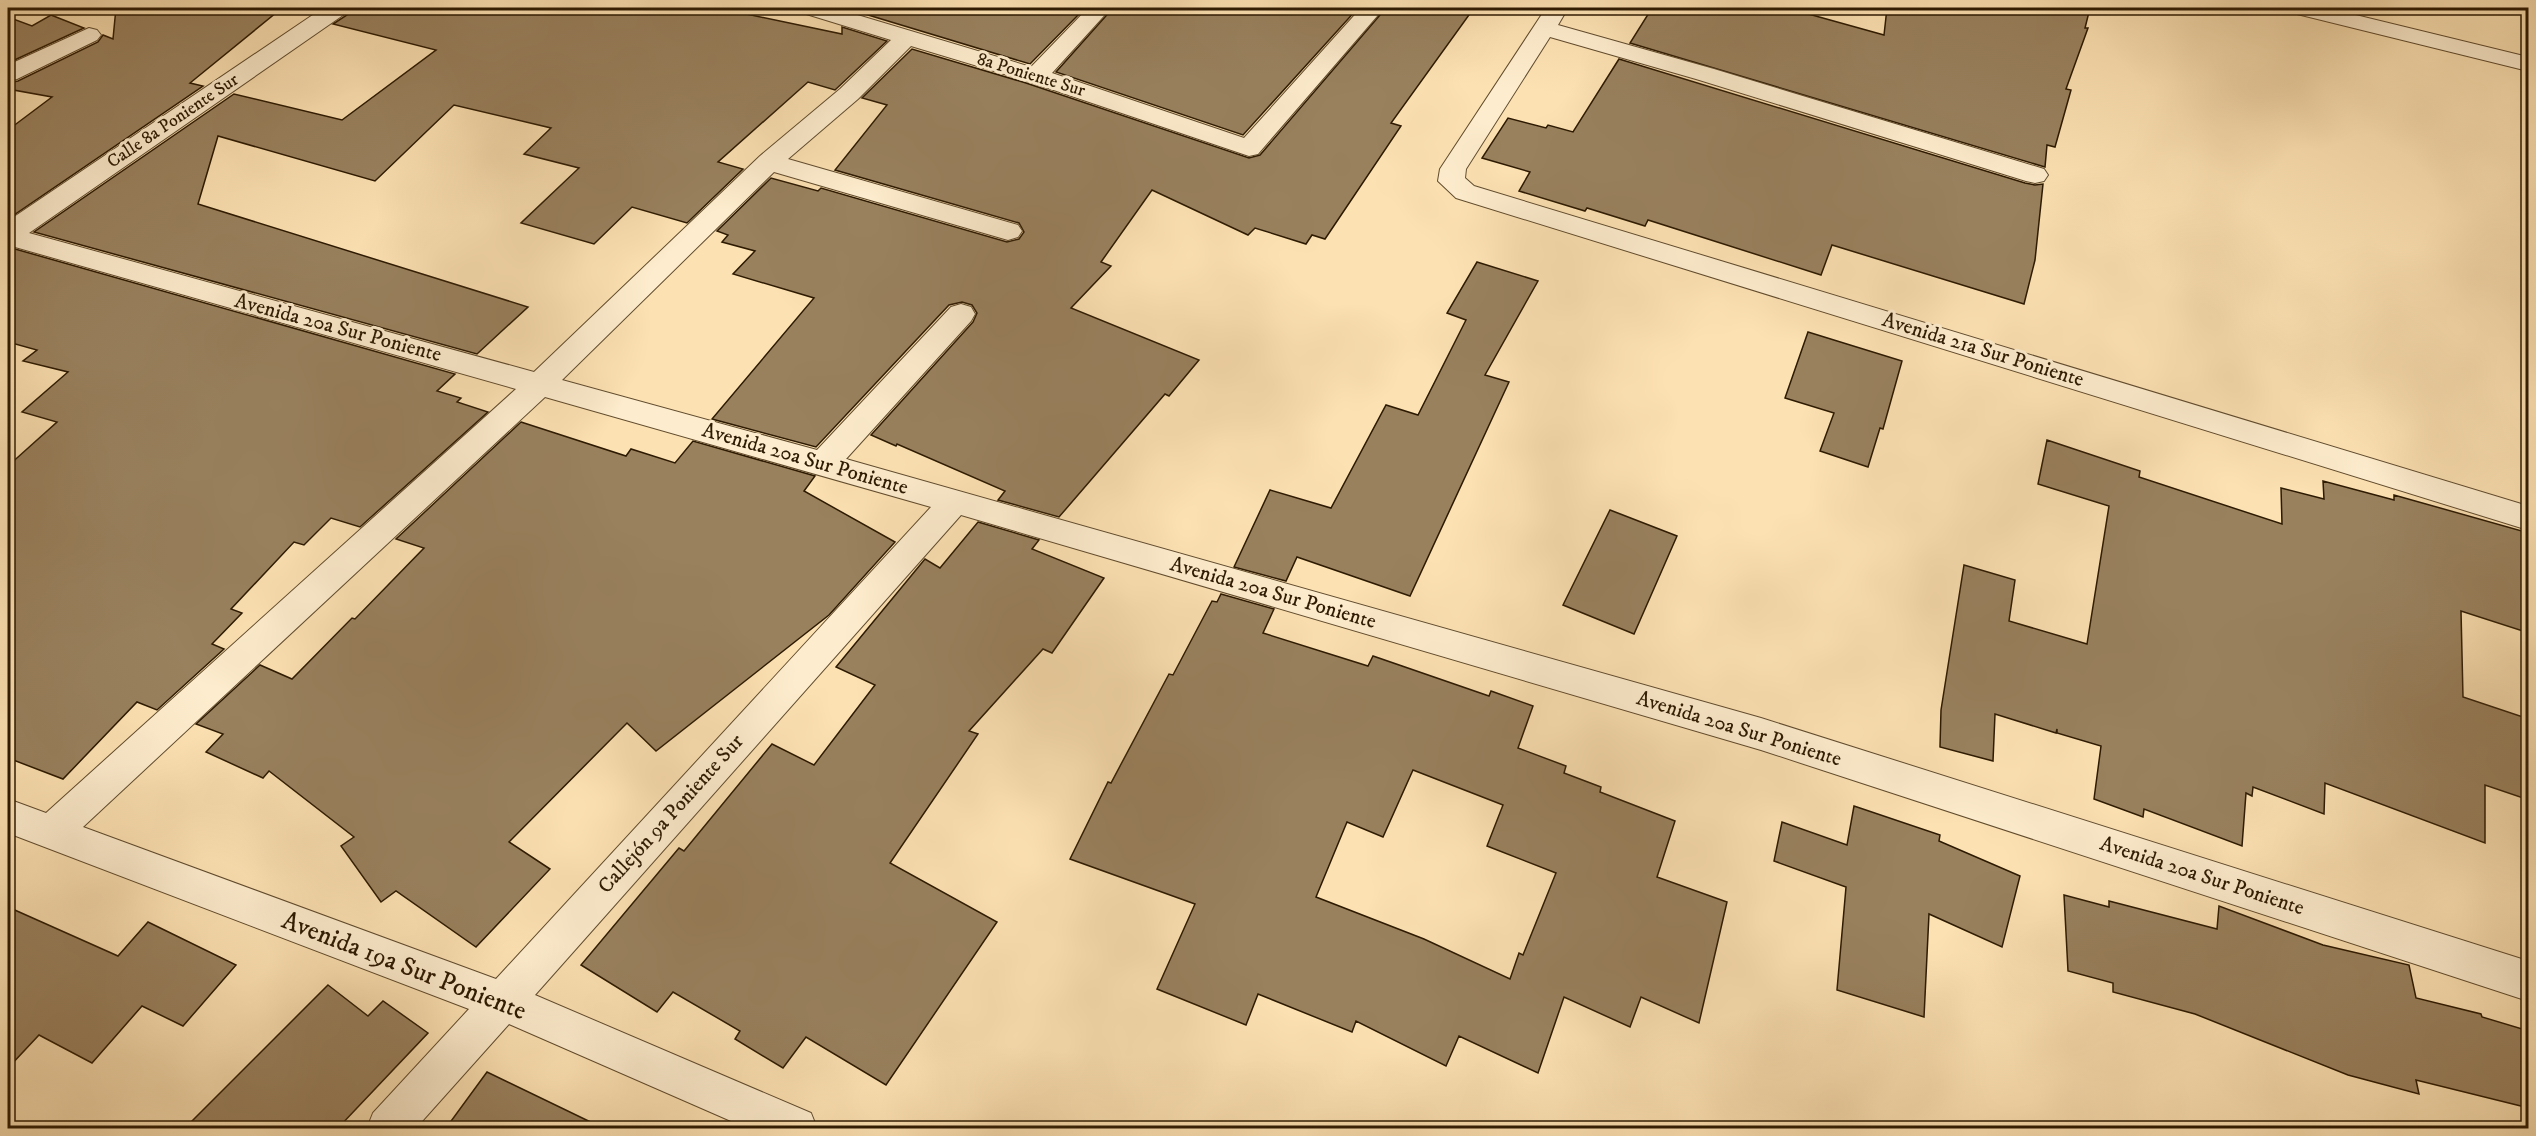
<svg xmlns="http://www.w3.org/2000/svg" width="2536" height="1136" font-family="'IM FELL DW Pica',serif">
<style>
.building{fill:#99815e;stroke:#2d1a02;stroke-width:1.5;fill-rule:evenodd}
.lines{fill:none;stroke-linecap:round;stroke-linejoin:round}
.street-casing{stroke:#614c2e;stroke-width:2}
.street{fill:#fdeccd;fill-rule:evenodd}
.labels{text-anchor:middle;dominant-baseline:central;stroke-width:6;stroke-linejoin:round;paint-order:stroke}
.far-street-label{font-size:18px;fill:#2d1a02;stroke:#fdeccd}
.street-label{font-size:21px;fill:#2d1a02;stroke:#fdeccd}
.near-street-label{font-size:26px;fill:#2d1a02;stroke:#fdeccd}
</style>
<rect width="100%" height="100%" fill="#fce1b2"/>
<filter id="stains"><feTurbulence type="fractalNoise" baseFrequency=".00333" numOctaves="4"/><feColorMatrix values="0 0 0 0 .2 0 0 0 0 .09 0 0 0 0 .02 0 0 0 .5 -.17"/></filter>
<radialGradient id="worn" r=".72"><stop offset=".6" stop-color="#630" stop-opacity="0"/><stop offset="1" stop-color="#630" stop-opacity=".3"/></radialGradient>
<g class="building">
<path d="M116,8H282L190,83L203,86L8,219V130L52,97L8,89V83L18,81L98,42L103,35L113,39Z"/>
<path d="M352,8H718L842,34V27L887,41L835,90L808,82L718,162L743,169L687,223L632,207L594,244L521,223L579,168L524,154L551,128L454,105L375,181L218,136L198,204L528,307L477,354L34,232L234,94L342,120L436,50L333,24L347,15Z"/>
<path d="M845,8H1085L1030,64Z"/>
<path d="M1113,8H1358L1243,135L1056,72Z"/>
<path d="M1386,8H1474L1391,123L1401,126L1325,239L1312,235L1306,244L1255,228L1248,235L1152,190L1101,262L1111,266L1071,308L1199,360L1169,396L1165,394L1059,517L998,500L1005,491L897,444L896,446L871,435L973,322L977,313L972,305L962,302L949,305L816,447L712,419L814,298L733,274L755,251L722,242L728,235L717,231L771,178L818,191L821,188L1007,242L1019,239L1024,232L1019,223L835,170L887,105L862,98L912,49L1026,83L1249,158L1260,155Z"/>
<path d="M1652,8H1787L1884,35L1887,8H2090L2085,28H2088L2066,89L2071,90L2055,147L2047,145L2045,167L1630,43Z"/>
<path d="M51,15L84,28L8,63V17L32,26Z"/>
<path d="M1619,59L2025,183L2035,185L2043,184L2035,260L2024,304L1832,245L1821,275L1648,220L1645,226L1587,208L1585,211L1519,191L1530,172L1482,158L1508,118L1546,128L1548,125L1573,132Z"/>
<path d="M8,247L455,374L437,391L461,398L457,402L488,412L360,527L331,518L304,545L294,542L231,609L242,613L212,644L224,649L157,710L137,702L63,779L8,758V466L57,422L22,412L68,372L23,361L37,350L8,342Z"/>
<path d="M1477,262L1538,281L1485,375L1509,382L1410,596L1297,557L1286,581L1234,567L1270,490L1331,508L1386,405L1418,415L1466,320L1447,313Z"/>
<path d="M1808,332L1902,361L1883,429L1880,428L1868,467L1820,451L1834,413L1785,398Z"/>
<path d="M521,422L626,456L631,449L675,463L693,441L815,476L804,491L895,542L829,615L656,751L627,723L509,842L550,869L476,947L396,891L381,902L341,846L354,837L269,771L263,778L206,752L223,734L196,724L260,665L292,679L352,618L355,619L424,548L396,539Z"/>
<path d="M2047,440L2140,471L2139,477L2282,524L2281,488L2324,499L2323,481L2394,500V495L2529,533V633L2461,611L2463,697L2529,719V800L2485,785V843L2325,783L2324,814L2253,787L2252,796L2246,793L2242,846L2144,809L2143,817L2094,799L2101,746L2057,733V729L2056,733L1995,714L1993,761L1940,747L1941,710L1964,565L2015,580L2009,621L2087,644L2109,506L2038,484Z"/>
<path d="M1610,510L1677,536L1634,634L1563,605Z"/>
<path d="M978,522L1039,540L1032,549L1104,578L1052,653L1043,649L969,731L978,734L890,863L997,922L886,1085L806,1037L783,1068L735,1039L740,1031L673,992L657,1012L581,965L679,848L684,851L772,744L814,765L875,685L836,667L925,559L940,568Z"/>
<path d="M1221,594L1274,609L1263,633L1368,666L1373,656L1489,696L1491,691L1533,706L1518,748L1566,766L1564,773L1601,787L1600,792L1675,821L1657,877L1727,902L1699,1023L1641,997L1630,1027L1564,997L1538,1073L1459,1036L1446,1066L1356,1021L1352,1032L1258,994L1246,1025L1157,989L1195,904L1070,859L1108,782L1111,783L1169,674L1173,675L1212,601L1217,602ZM1413,770L1503,805L1487,846L1556,873L1523,955L1519,953L1510,979L1424,939L1316,897L1347,822L1383,837Z"/>
<path d="M1854,806L1940,835L1939,841L2020,876L2002,947L1929,914L1924,1017L1837,990L1846,887L1774,861L1782,822L1847,845Z"/>
<path d="M2064,895L2109,907V901L2217,929L2219,906L2323,945L2409,965L2416,998L2481,1014L2482,1017L2529,1031V1108L2416,1080L2419,1094L2348,1075L2195,1014L2113,992V983L2068,971Z"/>
<path d="M8,907L118,956L148,922L236,965L183,1026L142,1006L92,1063L39,1035L8,1068Z"/>
<path d="M328,985L368,1016L383,1001L428,1033L338,1128H185Z"/>
<path d="M487,1072L603,1128H446Z"/>
</g>
<g class="lines">
<g class="street-casing">
<g id="street">
<path d="M323,8H350L346,13L29,233L534,372L760,156L840,89L891,40L803,13L800,8H834L1031,67L1088,8H1111L1052,73L1244,138L1361,8H1384L1258,154L1249,156L1027,81L911,46L858,99L788,159L1018,225L1022,231L1018,237L1008,240L774,172L562,380L817,450L951,307L961,304L971,307L975,314L971,321L846,459L1761,718L2528,961V1001L1761,750L961,515L535,995L811,1113L817,1128H747L509,1024L416,1128H367L373,1113L469,1009L8,833V799L46,813L516,389L8,245V221ZM545,397L931,507L496,979L83,827Z"/>
<path d="M1546,8H1568L1558,25L1714,69L2044,169L2048,175L2044,181L2035,183L2026,181L1696,79L1550,37L1466,169L1465,178L1474,186L2528,506V530L1456,198L1438,181L1440,169Z"/>
<path d="M2289,8H2327L2528,57V71L2293,13Z"/>
<path d="M89,28L97,30L101,35L97,40L17,79L8,81V65Z"/>
</g>
</g>
<use href="#street" class="street"/>
</g>
<g class="labels">
<g class="far-street-label">
<text transform="translate(1031 75) rotate(17)">8a Poniente Sur</text>
<text transform="translate(173 121) rotate(-34)">Calle 8a Poniente Sur</text>
</g>
<g class="street-label">
<text transform="translate(338 328) rotate(15)">Avenida 20a Sur Poniente</text>
<text transform="translate(1983 350) rotate(17)">Avenida 21a Sur Poniente</text>
<text transform="translate(805 459) rotate(16)">Avenida 20a Sur Poniente</text>
<text transform="translate(1273 593) rotate(16)">Avenida 20a Sur Poniente</text>
<text transform="translate(1739 729) rotate(17)">Avenida 20a Sur Poniente</text>
<text transform="translate(671 814) rotate(-48)">Callejón 9a Poniente Sur</text>
<text transform="translate(2202 876) rotate(18)">Avenida 20a Sur Poniente</text>
</g>
<g class="near-street-label">
<text transform="translate(404 966) rotate(21)">Avenida 19a Sur Poniente</text>
</g>
</g>
<rect width="2536" height="1136" fill="none" stroke="#fce1b2" stroke-width="30"/>
<rect x="9" y="9" width="2518" height="1118" fill="none" stroke="#2d1a02" stroke-width="3"/>
<rect x="15" y="15" width="2506" height="1106" fill="none" stroke="#2d1a02" stroke-width="1.5"/>
<rect width="100%" height="100%" filter="url(#stains)"/>
<rect width="100%" height="100%" fill="url(#worn)"/>
</svg>
